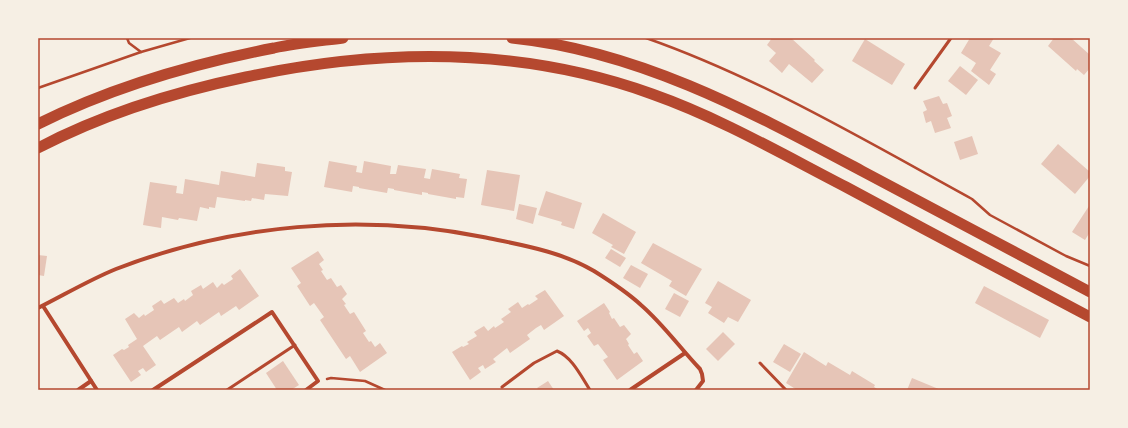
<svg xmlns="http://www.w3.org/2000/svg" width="1128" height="428" font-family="Arial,sans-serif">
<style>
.building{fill:#e6c5b7}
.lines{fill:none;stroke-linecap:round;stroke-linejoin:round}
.path{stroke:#b5482f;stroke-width:2.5}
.service{stroke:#b5482f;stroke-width:3}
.minor{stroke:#b5482f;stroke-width:4}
.trunk{stroke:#b5482f;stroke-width:11}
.neatline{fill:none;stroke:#b5482f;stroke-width:1.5}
</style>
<rect width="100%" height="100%" fill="#f6efe4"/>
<g class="building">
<path d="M772,38H791L815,60L814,61L824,70L812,83L789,64L782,73L769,61L776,53L767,45Z"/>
<path d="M970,38H994L989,46L1001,53L990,70L996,74L989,85L971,71L976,63L961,53Z"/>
<path d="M1054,38H1071L1090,55V68L1084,75L1077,69L1076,71L1048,46Z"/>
<path d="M865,39L905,64L892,85L852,61Z"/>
<path d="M960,66L978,80L966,95L948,81Z"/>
<path d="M939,96L943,104L947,103L952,116L947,118L951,128L935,133L931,121L926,123L923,112L927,110L923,101Z"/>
<path d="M972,136L978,154L960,160L954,142Z"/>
<path d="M1058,144L1090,172V176L1075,194L1041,164Z"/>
<path d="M329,161L357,166L356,172L362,173L364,161L391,166L390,174H396L398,165L426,169L424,178L430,179L432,169L460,174L459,178L467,179L464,198L456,197V199L428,194V193L422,192V195L394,190V189L388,188L387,193L359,188V187L353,186L352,192L324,187Z"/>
<path d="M257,163L285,167V171L292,172L288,196L265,194L264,200L252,198L251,201L245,200V201L217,197L215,208L209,207V209L200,207L197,221L179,218L178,220L162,217L161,228L143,225L150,182L177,186L176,193L183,194L185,179L219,185L221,171L255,177Z"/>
<path d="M487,170L520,175L514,211L481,205Z"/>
<path d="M546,191L582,203L574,229L561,225L562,222L538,215Z"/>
<path d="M519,204L537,208L533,224L516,219Z"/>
<path d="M1089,206H1090V232L1085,240L1072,232Z"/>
<path d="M603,213L636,232L624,254L611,247L613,245L592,233Z"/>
<path d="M653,243L702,269L686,296L669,286L672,281L641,263Z"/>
<path d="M611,249L626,258L620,267L605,258Z"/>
<path d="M318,251L324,260L319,264L323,270L321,271L327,280L331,278L337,287L341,285L347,294L342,299L346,304L344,305L350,314L354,312L366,331L363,333L369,342L371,341L375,347L380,343L387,353L360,372L350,356L346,359L320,320L324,317L314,303L310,306L297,286L301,283L291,268Z"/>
<path d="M38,255L47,256L44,276L38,275Z"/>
<path d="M631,265L648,274L640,288L623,278Z"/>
<path d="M240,269L259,296L239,310L236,306L221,316L219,312L200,325L197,321L182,332L179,327L160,340L157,336L143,346L156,365L146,372L143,368L138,371L141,375L131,382L113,355L122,349L124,350L129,347L128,345L137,339L125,319L134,313L139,318L144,314L145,316L154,310L152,306L161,300L164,304L174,298L178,303L184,299L185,301L193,295L191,291L201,285L203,289L213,282L217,288L222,283L224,285L233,279L231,276Z"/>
<path d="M718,281L751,300L738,322L728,317L724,323L708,313L712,307L705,303Z"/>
<path d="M984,286L1049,320L1040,338L975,303Z"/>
<path d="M545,290L564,316L544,330L541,325L536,328L527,335L530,339L510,353L507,348L493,359L496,362L485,369L483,365L478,368L481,372L470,380L452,352L462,346L463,347L469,344L467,342L477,336L474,332L484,326L488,331L494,326L495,328L504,322L501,319L511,312L508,309L518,302L522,308L528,304L529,305L538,299L535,296Z"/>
<path d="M674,293L689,301L680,317L665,309Z"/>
<path d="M604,303L610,312L609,313L612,319L614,318L620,327L624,325L631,334L626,339L629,344L628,345L634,354L637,352L643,361L617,380L603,360L608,357L598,344L594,346L587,336L591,333L588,328L584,331L577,321Z"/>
<path d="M723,332L735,344L718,361L706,349Z"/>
<path d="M784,344L801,354L790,372L773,362Z"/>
<path d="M804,352L826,366L828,362L850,375L852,371L875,385L874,387L879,390H797L786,383Z"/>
<path d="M283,361L299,385L291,390H277L266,373Z"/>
<path d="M912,378L941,390H907Z"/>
<path d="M548,381L554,390H539L537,388Z"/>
</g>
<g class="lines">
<g class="path">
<path d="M127,38L129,43L141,52"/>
<path d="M646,38C760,78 866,141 972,199L990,215L1066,256L1090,266"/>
<path d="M38,88L141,52L190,38"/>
<path d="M327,379L331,378L365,381L385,390"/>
</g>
<g class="service">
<path d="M915,88L951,38"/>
<path d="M760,363L786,390"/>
<path d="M502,387L534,363L557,351C572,357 581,376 590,390"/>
<path d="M227,390L295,345"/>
</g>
<g class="minor">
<path d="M43,306L97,390"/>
<path d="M38,308C64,295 89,280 116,269C232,224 361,213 483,237C521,245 560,251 594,271C610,281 627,292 641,305C663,324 680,348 700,369L702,374L703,381L696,390"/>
<path d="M78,390L91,381"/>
<path d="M153,390L272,312L318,381L306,390"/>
<path d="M630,390L685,353"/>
</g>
<g class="trunk">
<path d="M512,38C639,51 751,112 862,171C938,211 1014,252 1090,292"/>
<path d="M38,124C110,88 196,63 274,48C297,43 320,41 343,38"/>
<path d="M38,148C103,114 174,92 246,77C382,48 519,46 652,94C720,118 782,154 846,187C927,231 1009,274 1090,317"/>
</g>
</g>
<rect width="1128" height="428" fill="none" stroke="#f6efe4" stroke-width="78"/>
<rect x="39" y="39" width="1050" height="350" class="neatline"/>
</svg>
